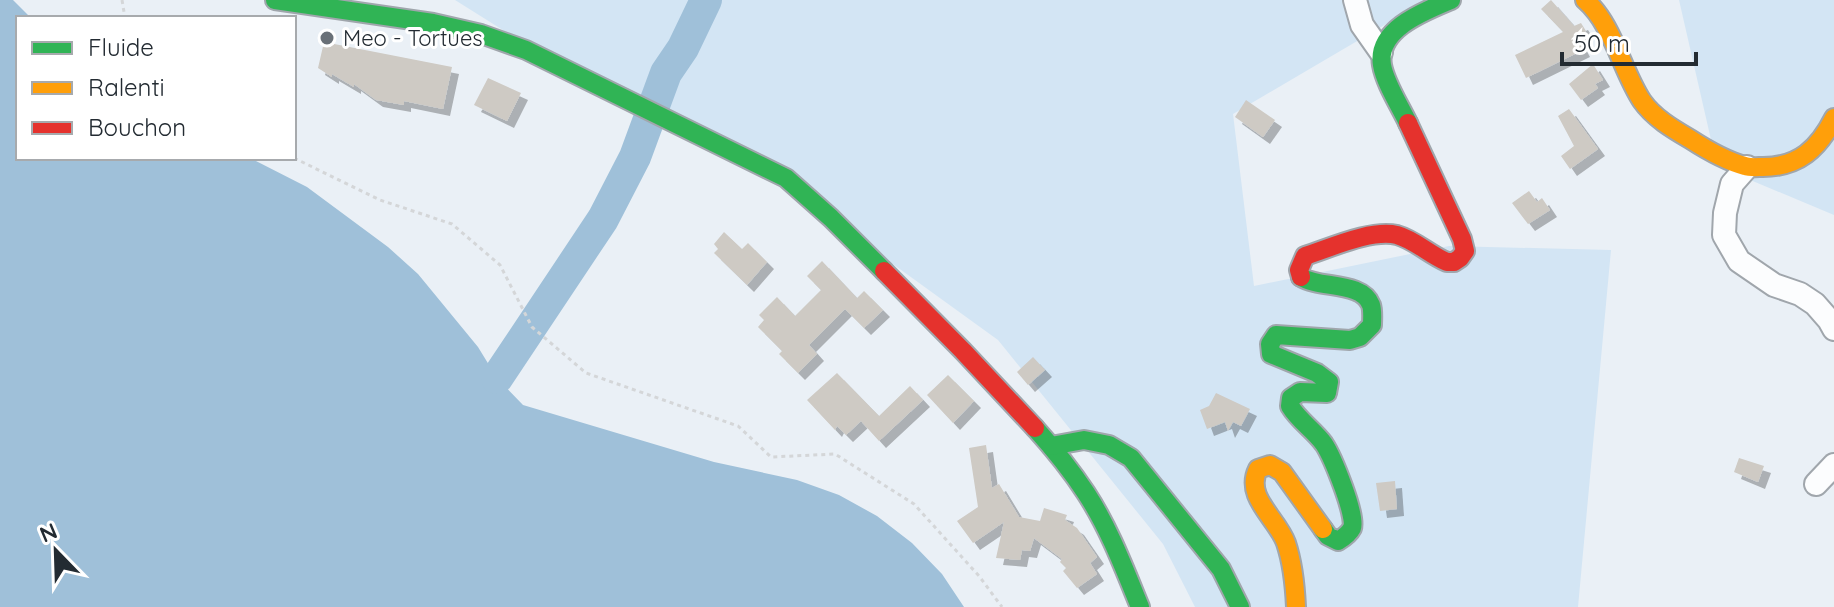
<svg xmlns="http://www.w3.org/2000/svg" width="1834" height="607" font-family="Quicksand,sans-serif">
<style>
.green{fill:#d3e5f4}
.water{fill:#9fc0d9}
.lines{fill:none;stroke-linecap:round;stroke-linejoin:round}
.river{stroke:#9fc0d9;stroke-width:32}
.building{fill:#cecac4;filter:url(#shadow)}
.street-casing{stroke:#a0a6ac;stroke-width:26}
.fast-casing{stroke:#a0a6ac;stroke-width:22}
.slow-casing{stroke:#a0a6ac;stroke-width:22}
.jam-casing{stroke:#a0a6ac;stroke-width:22}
.path{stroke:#d4d6d8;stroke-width:3;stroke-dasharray:4 4;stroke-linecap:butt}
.street{stroke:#fcfdfe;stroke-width:22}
.fast{stroke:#30b455;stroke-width:18}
.slow{stroke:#ff9f0a;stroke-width:18}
.jam{stroke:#e5322d;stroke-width:18}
.poi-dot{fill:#697077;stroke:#fff;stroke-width:3}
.labels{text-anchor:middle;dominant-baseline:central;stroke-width:6;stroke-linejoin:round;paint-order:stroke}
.poi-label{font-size:22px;fill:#232b32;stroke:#fff;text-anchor:start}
</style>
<defs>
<filter id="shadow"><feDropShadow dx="7" dy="7" stdDeviation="0" flood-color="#0004"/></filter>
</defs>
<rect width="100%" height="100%" fill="#eaf0f6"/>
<g class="green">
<path d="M455,0H1427L1233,114L1254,286L1449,246L1611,250L1578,607H1195L1163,544L998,340L778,181L506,32Z"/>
<path d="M1679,0H1834V215L1717,166Z"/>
</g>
<path class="water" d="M0,0H13L31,18H18V158H250L307,187L388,247L418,274L478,347L497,378L523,405L714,462L797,480L839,495L877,516L912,543L942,574L964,607H0Z"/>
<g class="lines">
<path class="river" d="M497,378L603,219L635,157L666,73L683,48L706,0"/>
</g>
<g class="building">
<path d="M1551,0L1574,26L1581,23L1586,31L1577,39L1583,50L1526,78L1515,55L1563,32L1541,9Z"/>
<path d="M324,42L452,67L443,109L404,101V105L376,100L354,84V87L332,74V77L318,68Z"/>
<path d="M1593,64L1603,80L1595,84L1598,88L1581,100L1569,84Z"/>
<path d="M488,78L521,93L507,121L474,105Z"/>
<path d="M1246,100L1275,120L1263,137L1235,117Z"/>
<path d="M1569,109L1598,149L1570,169L1561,156L1574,146L1558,116Z"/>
<path d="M1529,191L1537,202L1542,198L1550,210L1528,224L1512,203Z"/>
<path d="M724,232L742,249L748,243L767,262L747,285L714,253L718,249L714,244Z"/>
<path d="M822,261L857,298L864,291L883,310L864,328L845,309L809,345L817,354L798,373L779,354L782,351L758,327L764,320L759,315L777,297L795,316L821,290L807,276Z"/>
<path d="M1033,357L1045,370L1028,385L1017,372Z"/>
<path d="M837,373L879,416L910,386L923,400L879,441L861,421L846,435L837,426L835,430L807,400Z"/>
<path d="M948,375L974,401L953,423L927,395Z"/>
<path d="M1216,393L1250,409L1241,426L1233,422L1228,431L1225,422L1207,429L1200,410L1209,406Z"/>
<path d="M986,445L992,488L999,484L1019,517L1040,521L1044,508L1067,515L1065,520L1077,528L1097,557L1090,563L1097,574L1077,588L1063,571L1066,568L1060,562L1062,559L1034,538L1030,551L1022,550L1020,560L996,558L1004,522L973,543L957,521L978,507L969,448Z"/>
<path d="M1739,458L1764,466L1758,482L1734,472Z"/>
<path d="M1395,481L1397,509L1380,511L1376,483Z"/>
</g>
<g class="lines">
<g class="street-casing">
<g id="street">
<path d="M1355,0L1362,25L1381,52"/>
<path d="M1747,167L1732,184L1725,213L1724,235L1739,261L1774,285L1800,294L1815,304L1829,320L1834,329"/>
<path d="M1816,484L1834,465"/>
</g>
</g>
<g class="fast-casing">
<g id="fast">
<path d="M275,0L433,23L481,34L526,50L786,178L831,218L884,271"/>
<path d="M1408,123C1400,106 1385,83 1382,65C1376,29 1425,11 1451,0"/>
<path d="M1301,277C1320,289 1362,281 1371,305C1373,311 1372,319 1372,325L1360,337L1350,340L1276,335L1270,344L1271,354L1317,373L1329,382L1327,393L1300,392L1291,398L1290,406C1299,421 1314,430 1324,444C1332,456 1357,516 1352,528C1349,534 1343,538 1338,541L1328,536L1323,529"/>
<path d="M1035,428C1053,448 1071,470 1086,493C1109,528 1124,568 1140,607"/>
<path d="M1051,446L1084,440L1109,445L1131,458L1221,569L1240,607"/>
</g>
</g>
<g class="slow-casing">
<g id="slow">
<path d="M1585,0C1613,24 1622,71 1642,101C1654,118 1673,129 1690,139C1707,150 1726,161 1745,166C1751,168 1758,167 1763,167C1799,167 1819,148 1834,118"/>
<path d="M1296,607C1295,585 1293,564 1286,543C1277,518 1244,497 1258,469L1270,465L1282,472L1323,529"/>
</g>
</g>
<g class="jam-casing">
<g id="jam">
<path d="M884,271L963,351L1035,428"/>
<path d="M1301,277L1299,270L1305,256C1330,248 1371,229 1397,235C1415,240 1430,255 1447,262H1454L1460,258L1465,251L1462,239L1408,123"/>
</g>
</g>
<g class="path">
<path d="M122,0L125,18"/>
<path d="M294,158L380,200L452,224L500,265L532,327L586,373L738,426L771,457L835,454L914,504L979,576L1002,607"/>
</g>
<use href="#street" class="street"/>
<use href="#fast" class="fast"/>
<use href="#slow" class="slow"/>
<use href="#jam" class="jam"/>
</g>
<circle class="poi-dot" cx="327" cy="38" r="8"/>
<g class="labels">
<g class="poi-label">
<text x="343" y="38">Meo - Tortues</text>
</g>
</g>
<rect x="16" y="16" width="280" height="144" fill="#ffffff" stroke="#a7aaad" stroke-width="2"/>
<rect x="32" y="42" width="40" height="12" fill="#30b455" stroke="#a7aaad" stroke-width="2"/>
<text x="88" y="56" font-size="24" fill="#232b32">Fluide</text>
<rect x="32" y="82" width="40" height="12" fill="#ff9f0a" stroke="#a7aaad" stroke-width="2"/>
<text x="88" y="96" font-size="24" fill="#232b32">Ralenti</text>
<rect x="32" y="122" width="40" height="12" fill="#e5322d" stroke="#a7aaad" stroke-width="2"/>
<text x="88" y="136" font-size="24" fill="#232b32">Bouchon</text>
<g transform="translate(56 551) rotate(337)" stroke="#ffffff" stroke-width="6" paint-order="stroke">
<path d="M0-6L14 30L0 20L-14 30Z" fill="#232b32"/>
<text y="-12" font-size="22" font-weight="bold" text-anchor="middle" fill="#232b32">N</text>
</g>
<path d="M1562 52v12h134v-12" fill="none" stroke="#232b32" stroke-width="4"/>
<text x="1574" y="52" font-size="24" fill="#232b32" stroke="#ffffff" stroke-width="6" paint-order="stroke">50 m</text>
</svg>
